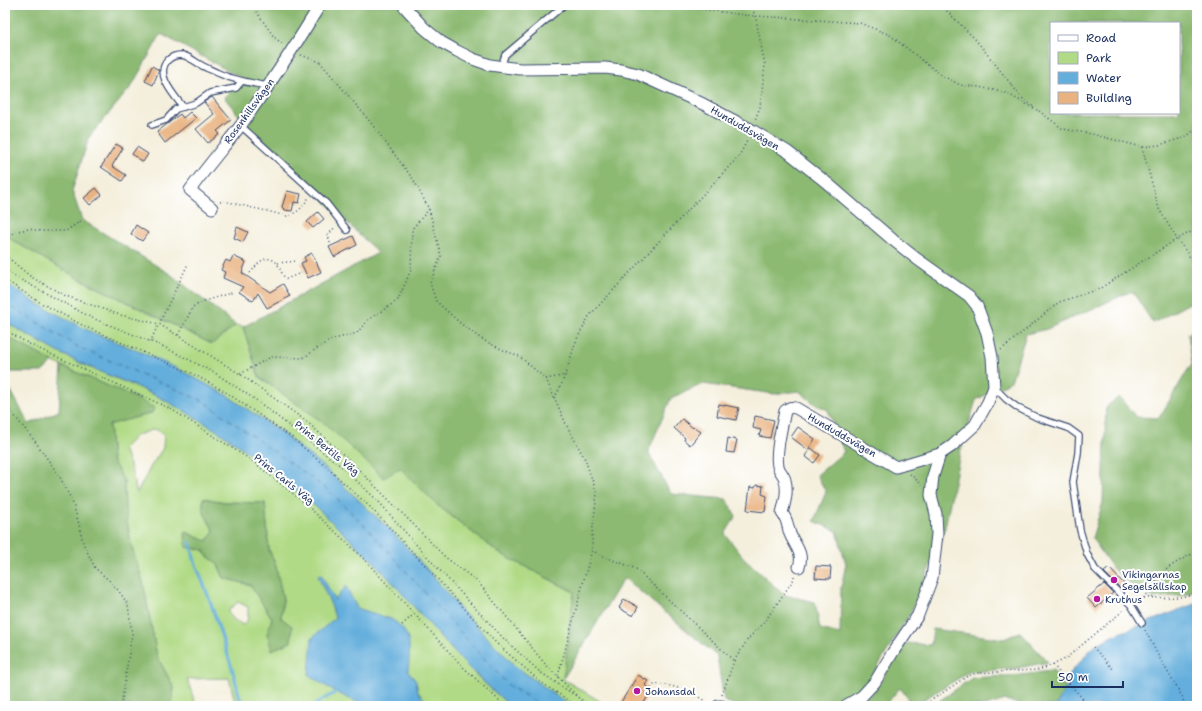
<svg xmlns="http://www.w3.org/2000/svg" width="1202" height="711" font-family="'Shantell Sans',sans-serif">
<style>
.green{fill:#b0da85;stroke:#668472;fill-rule:evenodd}
.forest{fill:#8cba72;stroke:#547468;fill-rule:evenodd}
.water{fill:#64aedc;stroke:#406e9d}
.lines{fill:none;stroke-linecap:round;stroke-linejoin:round}
.stream{stroke:#64aedc;stroke-width:3}
.ferry{stroke:#355b8a;stroke-width:1;stroke-dasharray:5 4;stroke-linecap:butt}
.building{fill:#e9b381}
.lane-casing{stroke:#3c4c71;stroke-width:8}
.street-casing{stroke:#3c4c71;stroke-width:13}
.path{stroke:#3c4c71;stroke-width:1.5;stroke-dasharray:1 3;stroke-linecap:butt}
.lane{stroke:#fff;stroke-width:5.5}
.street{stroke:#fff;stroke-width:11}
.poi-dot{fill:#b5179e;stroke:#fff;stroke-width:1.5}
.labels{text-anchor:middle;dominant-baseline:central;stroke-width:4;stroke-linejoin:round;paint-order:stroke}
.street-label{font-size:10px;fill:#1b2f5e;stroke:#fff}
.poi-label{font-size:10px;fill:#1b2f5e;stroke:#fff;text-anchor:start}
</style>
<rect width="100%" height="100%" fill="#fff"/>
<filter id="ink" filterUnits="userSpaceOnUse"><feTurbulence type="fractalNoise" baseFrequency=".025" numOctaves="2"/><feDisplacementMap in="SourceGraphic" scale="8" xChannelSelector="R" yChannelSelector="G"/><feConvolveMatrix kernelMatrix="1 2 1 2 8 2 1 2 1" color-interpolation-filters="sRGB"/></filter>
<filter id="wash" filterUnits="userSpaceOnUse"><feTurbulence type="fractalNoise" baseFrequency=".012" numOctaves="4" result="noise"/><feDisplacementMap in="SourceGraphic" scale="16" xChannelSelector="R" yChannelSelector="G"/><feGaussianBlur stdDeviation="0.9" result="paint"/><feColorMatrix in="noise" values="0 0 0 0 0 0 0 0 0 0 0 0 0 0 0 0 0 1.4 0 .05"/><feComposite in="paint" operator="in"/></filter>
<g filter="url(#wash)">
<rect width="100%" height="100%" fill="#f4efdc"/>
<g class="green">
<path d="M5,234L15,242L78,278L212,344L236,325L243,327L259,377L324,423L400,468L436,504L499,553L574,592L563,679L608,706H570L515,666L460,609L426,568L388,528L326,469L282,433L228,396L178,369L134,349L93,333L36,303L5,283Z"/>
<path d="M5,322C35,339 64,357 96,370C117,379 138,387 159,397C216,426 269,465 317,508C337,525 357,544 375,563C421,610 459,666 511,706H236L229,678L187,679L196,706H172L174,688L157,656L143,582L131,545L125,509L124,481L112,460L109,424L151,413L136,398L53,362L11,339L5,343ZM155,429L164,434L163,448L151,466L137,493L130,465L123,449L137,435ZM203,498L225,502L265,503L269,550L275,563L283,599L281,618L268,634L272,618L250,585L224,578L217,563L206,555L203,550L186,547L185,531L196,537L207,541L214,531L203,511ZM238,602L248,607V619L243,625L233,619L228,611Z"/>
</g>
<g class="forest">
<path d="M5,5H1197V299L1153,323L1132,291L1047,329L1026,334L1011,381L976,400L960,453L944,532L911,612L866,686L841,706H738L724,701L717,656L624,578L563,679L574,592L499,553L436,504L400,468L384,478L324,423L259,377L243,327L378,253L247,124L249,120L240,117L224,97L243,79L161,34L131,87L89,137L72,191L82,220L170,274L236,325L212,344L78,278L15,242L5,234ZM1051,23H1179V113H1051ZM703,384L775,394L799,391L815,404L828,410L844,452L817,475L826,492L814,521L837,531L846,564L841,588L840,634L820,629L815,602L784,595L743,557L725,534L736,516L726,499L671,494L648,452L671,398Z"/>
<path d="M1197,325V590L1183,595L1153,598L1129,583L1114,570L1092,538L1103,502L1106,407L1119,397L1136,417L1159,418L1192,363L1188,334Z"/>
<path d="M11,339L53,362L42,372H5V343Z"/>
<path d="M62,366L136,398L154,408L152,413L109,425L112,460L124,481L125,509L131,545L143,582L157,656L174,688L172,706H5V380L29,424L59,411Z"/>
<path d="M203,498L225,502L265,503L269,550L275,563L283,599L281,618L292,626L291,642L272,650L267,634L272,618L250,585L224,578L217,563L206,555L204,550L186,547L185,531L196,537L207,541L214,531L203,511Z"/>
<path d="M933,629L1004,639L1020,632L1048,662L1018,668L969,672L913,706H906L905,702L908,698L900,688L885,705L882,706H855L874,691L906,643L931,645Z"/>
<path d="M1053,670L1066,688L1056,705L1054,706H1024L1006,700L985,706H932L972,678L1022,675L1043,672Z"/>
</g>
<g class="water">
<path d="M5,283L36,303L93,333L134,349L178,369L228,396L282,433L326,469L388,528L426,568L460,609L515,666L570,706H511L501,698L464,663L375,563L317,508L275,473L233,441L195,417L159,397L133,385L96,370L60,353L5,322Z"/>
<path d="M321,574L335,600L346,586L357,608L391,619C413,632 410,649 408,671L416,681L418,692L430,706C408,706 376,709 355,701C339,695 324,685 309,675L312,638L335,618L331,605L318,576Z"/>
<path d="M1197,603V706H1054L1056,705L1066,688L1070,685L1067,677L1093,647L1110,637Z"/>
</g>
<g class="lines">
<g class="stream">
<path d="M190,542L195,562L209,598L232,668L242,706"/>
<path d="M312,706L336,692"/>
</g>
<path class="ferry" d="M5,303L78,347L203,401L328,490L367,528L509,686L543,706"/>
</g>
<g id="blocks">
<g class="building">
<path d="M152,66L159,70L153,85L145,81Z"/>
<path d="M212,97L231,120L217,131L220,134L208,143L196,129L214,114L204,102Z"/>
<path d="M190,112L196,118L165,143L157,132L180,114L183,118Z"/>
<path d="M116,144L123,148L112,166L126,175L122,181L101,167Z"/>
<path d="M137,147L148,154L143,162L132,154Z"/>
<path d="M96,188L102,195L90,205L84,198Z"/>
<path d="M287,191L301,194L299,203L294,202L292,211L285,210L282,207Z"/>
<path d="M318,212L324,219L313,228L307,222Z"/>
<path d="M136,225L148,233L142,241L131,234Z"/>
<path d="M237,227L248,232L243,242L234,238Z"/>
<path d="M353,236L357,245L334,257L329,247Z"/>
<path d="M312,253L321,272L308,278L301,263L306,261L304,257Z"/>
<path d="M233,256L246,262L242,273L270,292L283,284L290,296L267,308L258,293L253,301L239,292L243,287L223,278L225,272L221,270L226,260L230,262Z"/>
<path d="M719,404L739,408L736,420L717,416Z"/>
<path d="M755,416L774,420L770,438L759,436L761,430L753,428Z"/>
<path d="M682,419L693,428L694,427L701,432L690,445L684,440L685,438L674,428Z"/>
<path d="M798,427L815,439L808,450L791,437Z"/>
<path d="M728,438L737,440L734,453L726,452Z"/>
<path d="M811,448L820,455L814,463L805,456Z"/>
<path d="M756,485L763,486L762,494L767,496L765,512L747,510L750,487L755,488Z"/>
<path d="M816,566L831,567L830,579L815,578Z"/>
<path d="M1109,568L1126,586L1122,590L1104,572Z"/>
<path d="M1104,584L1113,593L1096,608L1087,598Z"/>
<path d="M624,599L638,607L633,616L619,608Z"/>
<path d="M638,675L648,681L645,685L648,688L645,694L648,696L642,706H627L621,702Z"/>
</g>
</g>
</g>
<g filter="url(#ink)">
<use href="#blocks" fill-opacity="0" stroke="#3c4c71" stroke-width="1"/>
<g class="lines">
<g class="lane-casing">
<g id="lane">
<path d="M501,67L505,55L564,5"/>
<path d="M242,81L236,88L210,93L196,103L183,107C174,95 154,74 168,60C172,56 177,55 182,55C190,57 194,61 201,65C206,68 212,70 218,73C233,80 251,83 268,86"/>
<path d="M152,125L166,120L176,109L183,107"/>
<path d="M240,125L326,203L347,230"/>
<path d="M994,387L1006,399L1018,408L1038,418L1068,428L1079,436L1078,453L1073,482L1080,530L1087,554L1095,569L1131,605L1142,623"/>
</g>
</g>
<g class="street-casing">
<g id="street">
<path d="M403,5L424,28L441,42L457,51L473,59L490,65L520,69L605,68L621,70L638,74L703,104L752,130L788,152L827,183L893,240L917,259L969,296L977,306L987,333L992,357L994,387L988,402L975,425L952,446L940,454L933,476L931,495L936,514L937,534L932,578L918,615L893,652L875,682L862,696L845,706"/>
<path d="M212,208L190,190C206,168 224,147 241,125C269,86 295,46 320,5"/>
<path d="M799,567C804,553 795,546 790,534C787,525 788,520 782,513C785,502 788,491 785,480C784,475 779,471 778,466C775,452 782,426 785,411C789,407 791,407 796,408L896,467L940,454"/>
<path d="M718,706H722"/>
</g>
</g>
<g class="path">
<path d="M252,5L274,37L284,45"/>
<path d="M673,5L743,15L860,23L890,35L941,75L960,85L979,87L1006,93L1039,111"/>
<path d="M750,5L755,15L765,65L760,107L755,120"/>
<path d="M941,5L976,40L1022,98L1035,108"/>
<path d="M1192,5L1197,12"/>
<path d="M301,55L320,62L368,119L413,179L429,209L441,256L430,283L436,301L460,323L483,340L503,350L519,356L546,379L566,424L585,459L597,494L592,534V550L558,676"/>
<path d="M1039,111L1063,129L1092,134L1142,147L1159,145L1186,137L1197,128"/>
<path d="M1142,147L1159,209L1177,239L1195,264"/>
<path d="M220,202L224,201L287,216C298,213 303,207 309,197"/>
<path d="M1197,232C1196,248 1190,276 1197,290"/>
<path d="M5,238L17,231L29,229L40,231H66L82,220"/>
<path d="M330,243L328,235L335,227"/>
<path d="M5,255L31,277L66,296L120,315L159,324L240,374L306,421L349,460L412,523L445,557L478,582L546,665L577,696"/>
<path d="M278,263L297,261"/>
<path d="M5,269L14,276L92,318L164,347L215,373L256,400L342,467L379,502L420,549L505,640L540,672L591,706"/>
<path d="M250,273C256,267 261,257 270,259C274,260 277,262 278,265C281,270 282,275 286,279L301,273"/>
<path d="M5,280L41,303L86,327L193,374L224,391L290,436L332,472L369,506L411,550L496,643L542,683L577,706"/>
<path d="M5,330L31,345L171,409L251,460L301,500L340,536L365,560L462,666L505,706"/>
<path d="M178,335L193,307L204,301L234,292"/>
<path d="M150,342L188,264"/>
<path d="M1001,350L1059,302L1099,289L1177,239L1197,229"/>
<path d="M240,374L271,357L303,358L330,340L357,333L368,320L398,300L411,270L412,229L429,209"/>
<path d="M546,379L566,375"/>
<path d="M554,398C566,380 569,359 577,339C581,331 585,324 589,316L739,156L748,139"/>
<path d="M5,404L37,444L60,477L72,501L79,524L83,543L95,568L112,583L121,594L128,605L132,634L121,706"/>
<path d="M910,474L922,485"/>
<path d="M592,550C605,559 621,562 636,569L734,661"/>
<path d="M1144,598L1181,597L1197,593"/>
<path d="M1137,602C1151,596 1155,579 1167,569C1176,562 1187,557 1197,551"/>
<path d="M402,625L414,614"/>
<path d="M1145,630L1159,657L1183,698L1184,706"/>
<path d="M1093,647L1114,670"/>
<path d="M1053,665L1089,706"/>
<path d="M649,692L654,685C670,682 695,694 708,703"/>
<path d="M722,695L734,661L748,639L765,621L794,579V575"/>
<path d="M923,706L966,677L976,673L1038,670L1053,665L1065,659L1125,609"/>
</g>
<use href="#lane" class="lane"/>
<use href="#street" class="street"/>
</g>
</g>
<g class="poi-dot">
<circle cx="1114" cy="580" r="4"/>
<circle cx="1097" cy="599" r="4"/>
<circle cx="637" cy="691" r="4"/>
</g>
<g class="labels">
<g class="street-label">
<text transform="translate(249 111) rotate(-54)">Rosenhillsvägen</text>
<text transform="translate(745 128) rotate(30)">Hunduddsvägen</text>
<text transform="translate(842 435) rotate(30)">Hunduddsvägen</text>
<text transform="translate(327 448) rotate(39)">Prins Bertils Väg</text>
<text transform="translate(284 479) rotate(39)">Prins Carls Väg</text>
</g>
<g class="poi-label">
<text x="1122" y="574">Vikingarnas<tspan x="1122" dy="12">Segelsällskap</tspan></text>
<text x="1105" y="599">Kruthus</text>
<text x="645" y="691">Johansdal</text>
</g>
</g>
<rect width="1202" height="711" fill="none" stroke="#fff" stroke-width="20"/>
<rect x="1050" y="22" width="130" height="92" fill="#ffffff" stroke="#a4acbf"/>
<rect x="1058" y="35" width="20" height="6" fill="#ffffff" stroke="#a4acbf"/>
<text x="1086" y="42" font-size="12" fill="#1b2f5e">Road</text>
<rect x="1058" y="52" width="20" height="12" fill="#b0da85" stroke="#a4acbf"/>
<text x="1086" y="62" font-size="12" fill="#1b2f5e">Park</text>
<rect x="1058" y="72" width="20" height="12" fill="#64aedc" stroke="#a4acbf"/>
<text x="1086" y="82" font-size="12" fill="#1b2f5e">Water</text>
<rect x="1058" y="92" width="20" height="12" fill="#e9b381" stroke="#a4acbf"/>
<text x="1086" y="102" font-size="12" fill="#1b2f5e">Building</text>
<path d="M1052 681v6h71v-6" fill="none" stroke="#1b2f5e" stroke-width="2"/>
<text x="1058" y="681" font-size="12" fill="#1b2f5e" stroke="#ffffff" stroke-width="3" paint-order="stroke">50 m</text>
</svg>
